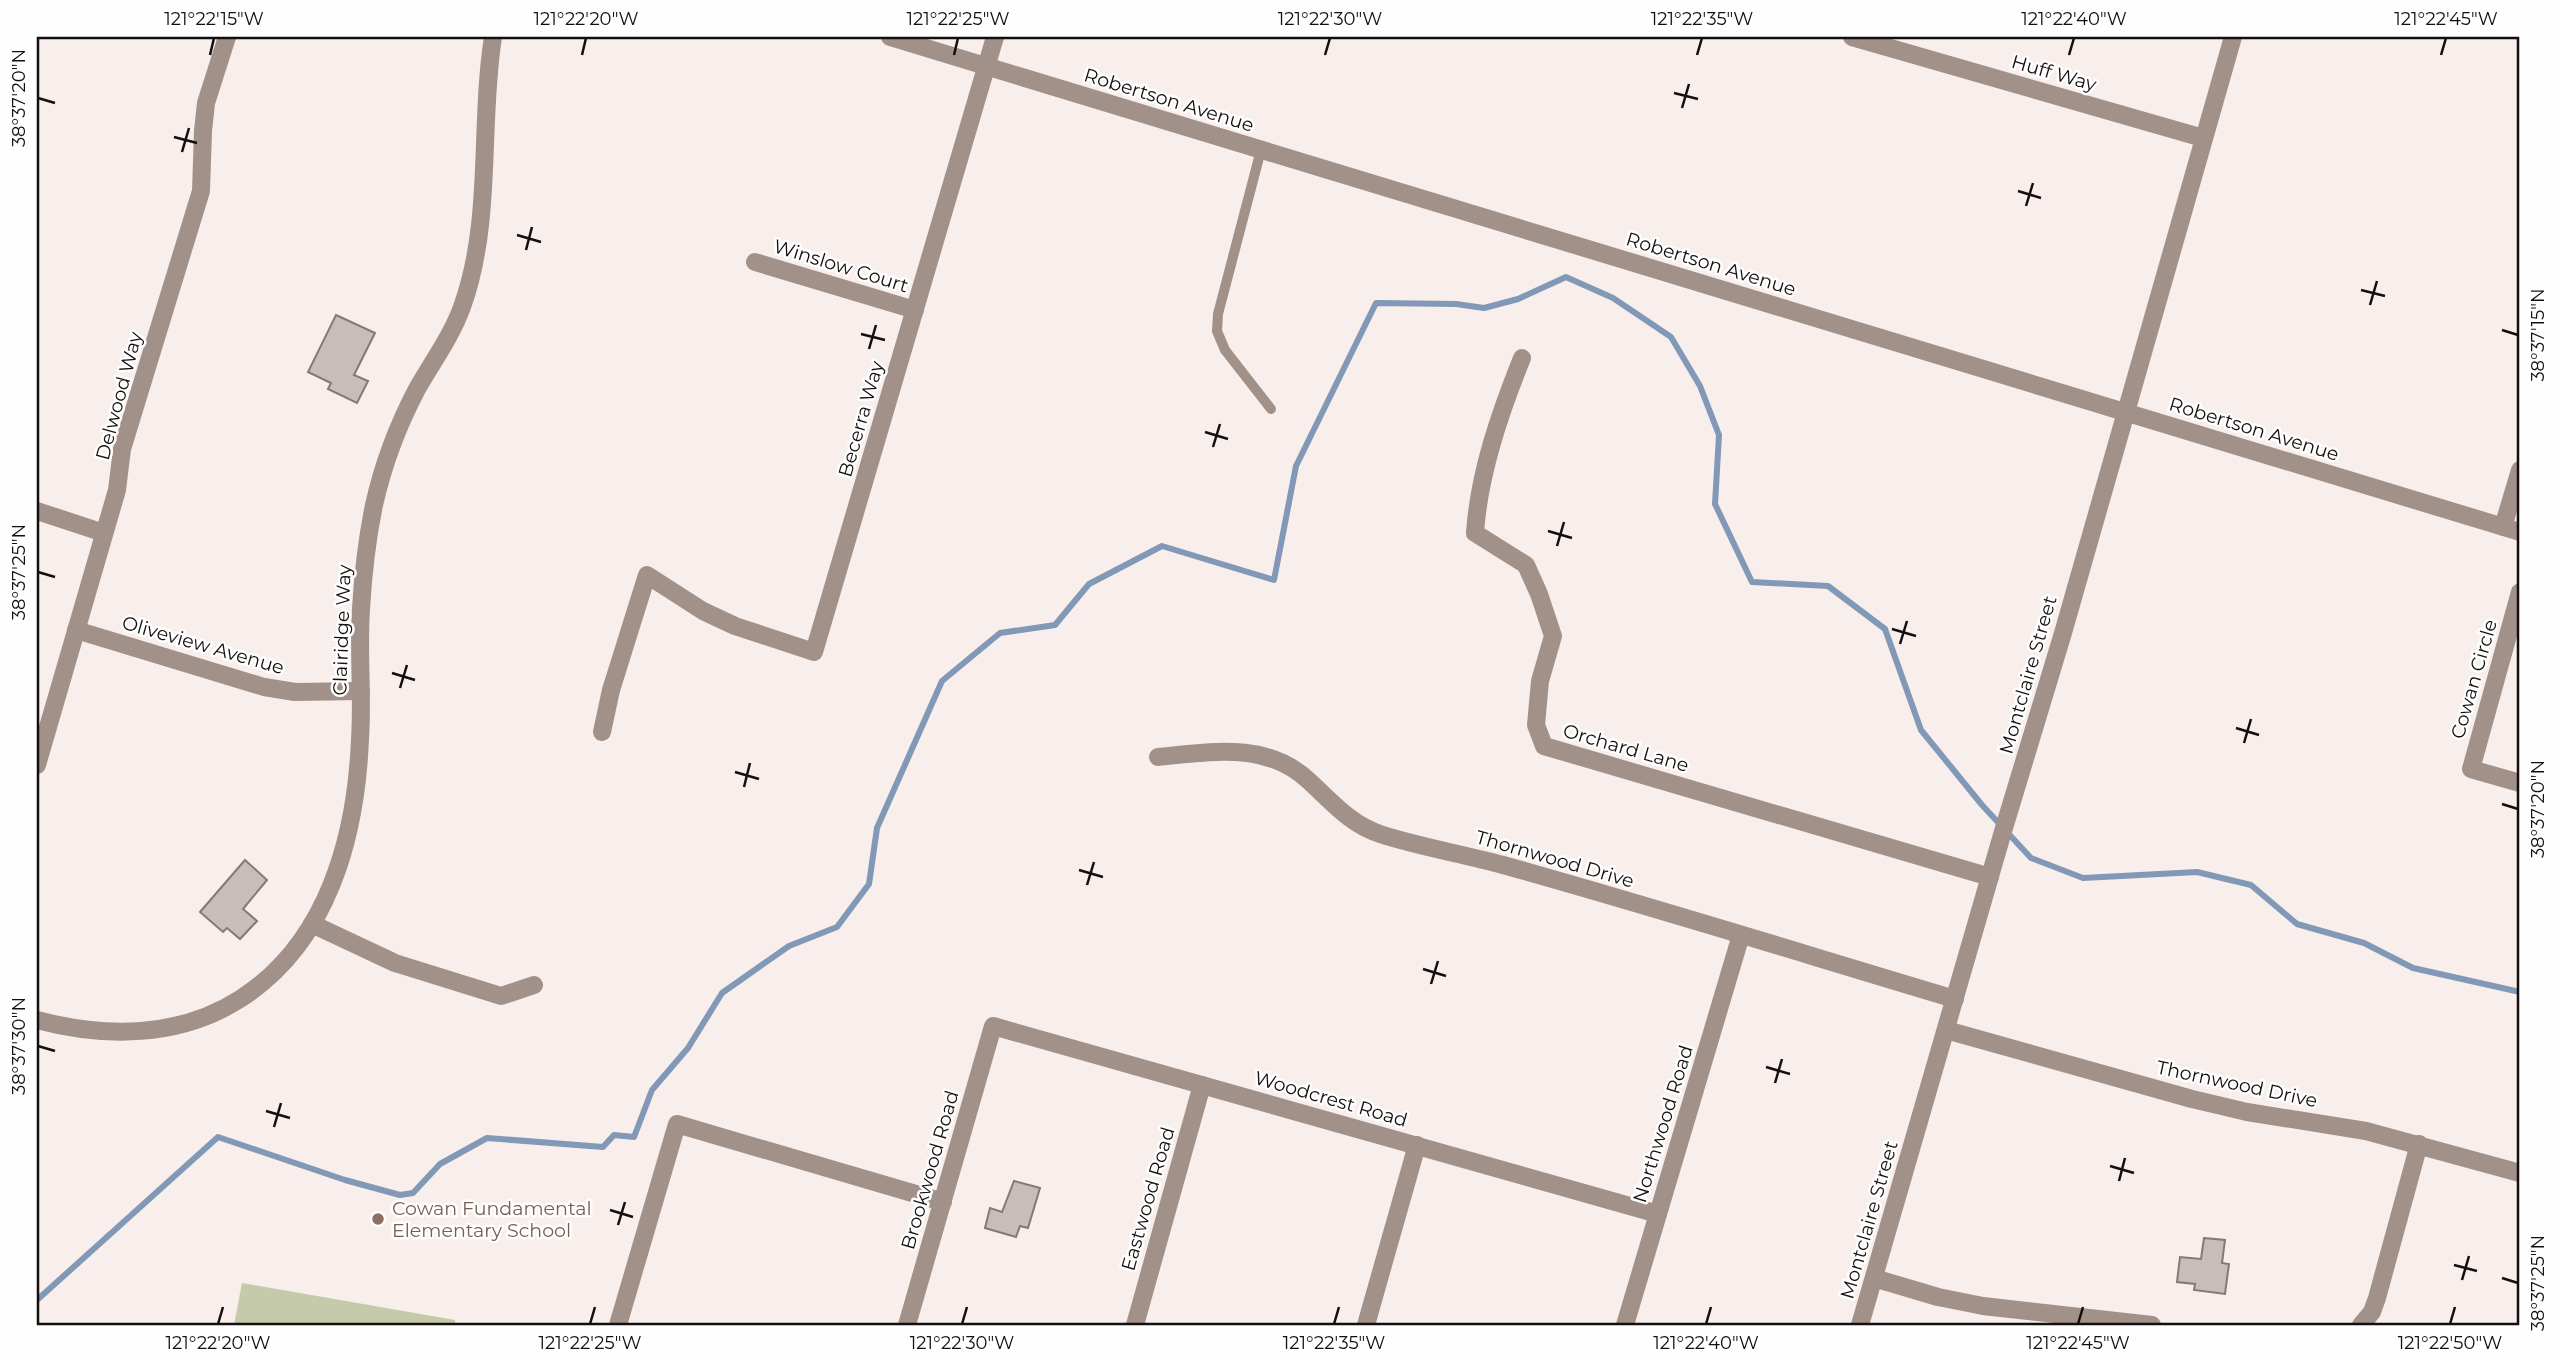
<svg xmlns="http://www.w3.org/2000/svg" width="2557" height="1362" font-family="Montserrat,sans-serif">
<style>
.garden{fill:#c5cbaa}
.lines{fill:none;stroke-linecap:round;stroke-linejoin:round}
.stream{stroke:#8198b7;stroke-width:6}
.building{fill:#c7bebb;stroke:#827a77;stroke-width:2}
.service{stroke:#a19188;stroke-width:10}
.minor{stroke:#a19188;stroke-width:18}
.tertiary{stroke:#a19188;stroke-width:18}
.ticks{fill:none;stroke:#120f0e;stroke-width:2.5}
.education-dot{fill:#8d6e63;stroke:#fefefe;stroke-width:2.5}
.labels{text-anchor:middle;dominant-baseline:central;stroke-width:5;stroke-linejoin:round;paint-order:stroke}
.street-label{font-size:19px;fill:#120f0e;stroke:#fefefe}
.education-label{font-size:19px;fill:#785e54;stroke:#fefefe;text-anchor:start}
.neatline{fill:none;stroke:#120f0e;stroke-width:2.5}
.ticks-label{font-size:18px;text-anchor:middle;fill:#120f0e}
</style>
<rect width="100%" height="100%" fill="#f8eeeb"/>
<path class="garden" d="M242,1283L455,1320V1325H234Z"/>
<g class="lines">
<path class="stream" d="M37,1300L218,1137L345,1180L400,1195L413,1193L440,1164L487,1138L603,1147L614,1135L634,1137L652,1090L688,1048L722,993L789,946L837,927L869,884L877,828L942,681L1000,633L1055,625L1089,584L1162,546L1274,580L1296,466L1376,303L1456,304L1484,308L1518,299L1566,277L1613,298L1671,337L1700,386L1719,435L1715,504L1752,582L1828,586L1885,629L1921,730L1982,805L2031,858L2083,878L2197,872L2251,885L2297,924L2364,943L2413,968L2520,992"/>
</g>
<g class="building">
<path d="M336,315L375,333L354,375L368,381L357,403L328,389L331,383L308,372Z"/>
<path d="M245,860L267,880L243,909L257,921L240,939L227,928L223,932L200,912Z"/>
<path d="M1014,1181L1040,1188L1028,1228L1020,1226L1016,1237L985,1228L990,1208L1002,1212Z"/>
<path d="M2204,1238L2225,1240L2222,1263L2229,1264L2225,1294L2194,1290L2195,1284L2177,1282L2180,1257L2201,1259Z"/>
</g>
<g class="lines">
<path class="service" d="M1261,150L1218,314L1217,331L1225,350L1271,409"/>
<g class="minor">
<path d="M1852,37L2203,138"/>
<path d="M755,262L915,310"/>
<path d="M1522,358C1500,413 1479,473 1475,533L1526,565L1539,594L1553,636L1540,681L1536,725L1544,746L1990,877"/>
<path d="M37,511L104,533"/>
<path d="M2503,527L2520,470"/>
<path d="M2520,592L2471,769L2520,783"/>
<path d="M76,630L264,687L295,692L361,691"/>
<path d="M602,732L611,690L647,575L703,611L735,626L814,652L995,37"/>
<path d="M1158,757C1210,752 1267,741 1309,781C1332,802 1350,824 1380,834C1420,847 1463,854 1503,865C1654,907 1804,954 1955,999"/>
<path d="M37,765L117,490L122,449L201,191L203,131L206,103L227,37"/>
<path d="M312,924L395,963L501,996L534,985"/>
<path d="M37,1020C105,1038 179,1038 240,999C328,943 356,837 360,739C363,696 358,652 361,609C363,574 367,539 374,505C383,465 398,425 417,389C433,361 451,337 462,307C493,221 479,126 493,37"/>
<path d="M1946,1030L2192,1099L2247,1112L2366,1131L2520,1173"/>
<path d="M1874,1278L1938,1297L1983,1306L2152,1325"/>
<path d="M618,1325L677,1124L943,1202"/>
<path d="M907,1325L993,1026L1658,1214"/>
<path d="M1135,1325L1202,1085"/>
<path d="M1366,1325L1417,1145"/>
<path d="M1625,1325L1741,935"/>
<path d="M1860,1325L2004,828L2063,633L2233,37"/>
<path d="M2361,1325L2372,1312L2377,1298L2419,1144"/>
</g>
<path class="tertiary" d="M890,37L2520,532"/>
</g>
<path class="ticks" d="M210,55L214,38M582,55L586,38M954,55L958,38M1325,55L1330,38M1697,55L1702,38M2069,55L2074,38M2441,55L2446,38M1674,93L1698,99M38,98L55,103M1682,108L1689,84M174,137L197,143M182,152L189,128M2018,191L2041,198M2026,206L2033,183M517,235L541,242M526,250L532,227M2361,290L2385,296M2370,305L2377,281M2502,330L2518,335M861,334L885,340M869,349L876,325M1205,432L1228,439M1213,447L1220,424M1548,531L1572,538M1557,546L1564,522M38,572L55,577M1892,629L1916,636M1900,644L1907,621M392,673L415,680M400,688L407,665M2236,728L2259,735M2244,743L2251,719M735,772L759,779M744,787L750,763M2502,804L2518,809M1079,870L1103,877M1087,885L1094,862M1423,969L1446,976M1431,984L1438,961M38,1046L55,1051M1766,1067L1790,1074M1775,1083L1782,1059M266,1111L290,1118M274,1127L281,1103M2110,1166L2134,1173M2119,1181L2125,1158M610,1210L633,1217M618,1225L625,1202M2454,1265L2477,1271M2502,1278L2518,1283M2462,1280L2469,1256M218,1324L223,1307M590,1324L595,1307M962,1324L967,1307M1334,1324L1339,1307M1706,1324L1711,1307M2078,1324L2083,1307M2450,1324L2455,1307"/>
<circle class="education-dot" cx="378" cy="1219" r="7"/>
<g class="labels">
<g class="street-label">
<text transform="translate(2054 73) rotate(16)">Huff Way</text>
<text transform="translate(1169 100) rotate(17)">Robertson Avenue</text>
<text transform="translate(1711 264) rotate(17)">Robertson Avenue</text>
<text transform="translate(841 266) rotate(17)">Winslow Court</text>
<text transform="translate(119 396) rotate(-75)">Delwood Way</text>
<text transform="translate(861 419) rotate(-74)">Becerra Way</text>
<text transform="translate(2254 429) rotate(17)">Robertson Avenue</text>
<text transform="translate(342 630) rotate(-88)">Clairidge Way</text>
<text transform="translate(203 645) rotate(16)">Oliveview Avenue</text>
<text transform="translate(2028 675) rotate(-74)">Montclaire Street</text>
<text transform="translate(2474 679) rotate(-74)">Cowan Circle</text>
<text transform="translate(1626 748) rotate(16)">Orchard Lane</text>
<text transform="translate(1555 859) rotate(16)">Thornwood Drive</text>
<text transform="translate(2237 1084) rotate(12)">Thornwood Drive</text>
<text transform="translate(1331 1099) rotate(16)">Woodcrest Road</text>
<text transform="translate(1663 1124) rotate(-73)">Northwood Road</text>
<text transform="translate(930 1170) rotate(-74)">Brookwood Road</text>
<text transform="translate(1148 1199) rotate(-74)">Eastwood Road</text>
<text transform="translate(1869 1220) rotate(-74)">Montclaire Street</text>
</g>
<g class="education-label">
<text x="392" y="1208">Cowan Fundamental<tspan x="392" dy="22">Elementary School</tspan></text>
</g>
</g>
<rect width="2557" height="1362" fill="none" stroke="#fefefe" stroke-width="77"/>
<rect x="38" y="38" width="2480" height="1286" class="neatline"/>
<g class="ticks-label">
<text x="214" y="25">121°22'15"W</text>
<text x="586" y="25">121°22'20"W</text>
<text x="958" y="25">121°22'25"W</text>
<text x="1330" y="25">121°22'30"W</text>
<text x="1702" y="25">121°22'35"W</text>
<text x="2074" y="25">121°22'40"W</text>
<text x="2446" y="25">121°22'45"W</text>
<text transform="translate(19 98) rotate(-90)" y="6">38°37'20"N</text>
<text transform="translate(2538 335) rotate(-90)" y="6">38°37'15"N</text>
<text transform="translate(19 572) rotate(-90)" y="6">38°37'25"N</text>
<text transform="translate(2538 809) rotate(-90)" y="6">38°37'20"N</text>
<text transform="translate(19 1046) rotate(-90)" y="6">38°37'30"N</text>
<text transform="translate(2538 1283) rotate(-90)" y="6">38°37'25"N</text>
<text x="218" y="1349">121°22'20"W</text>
<text x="590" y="1349">121°22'25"W</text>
<text x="962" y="1349">121°22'30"W</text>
<text x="1334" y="1349">121°22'35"W</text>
<text x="1706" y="1349">121°22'40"W</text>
<text x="2078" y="1349">121°22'45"W</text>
<text x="2450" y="1349">121°22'50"W</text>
</g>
</svg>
